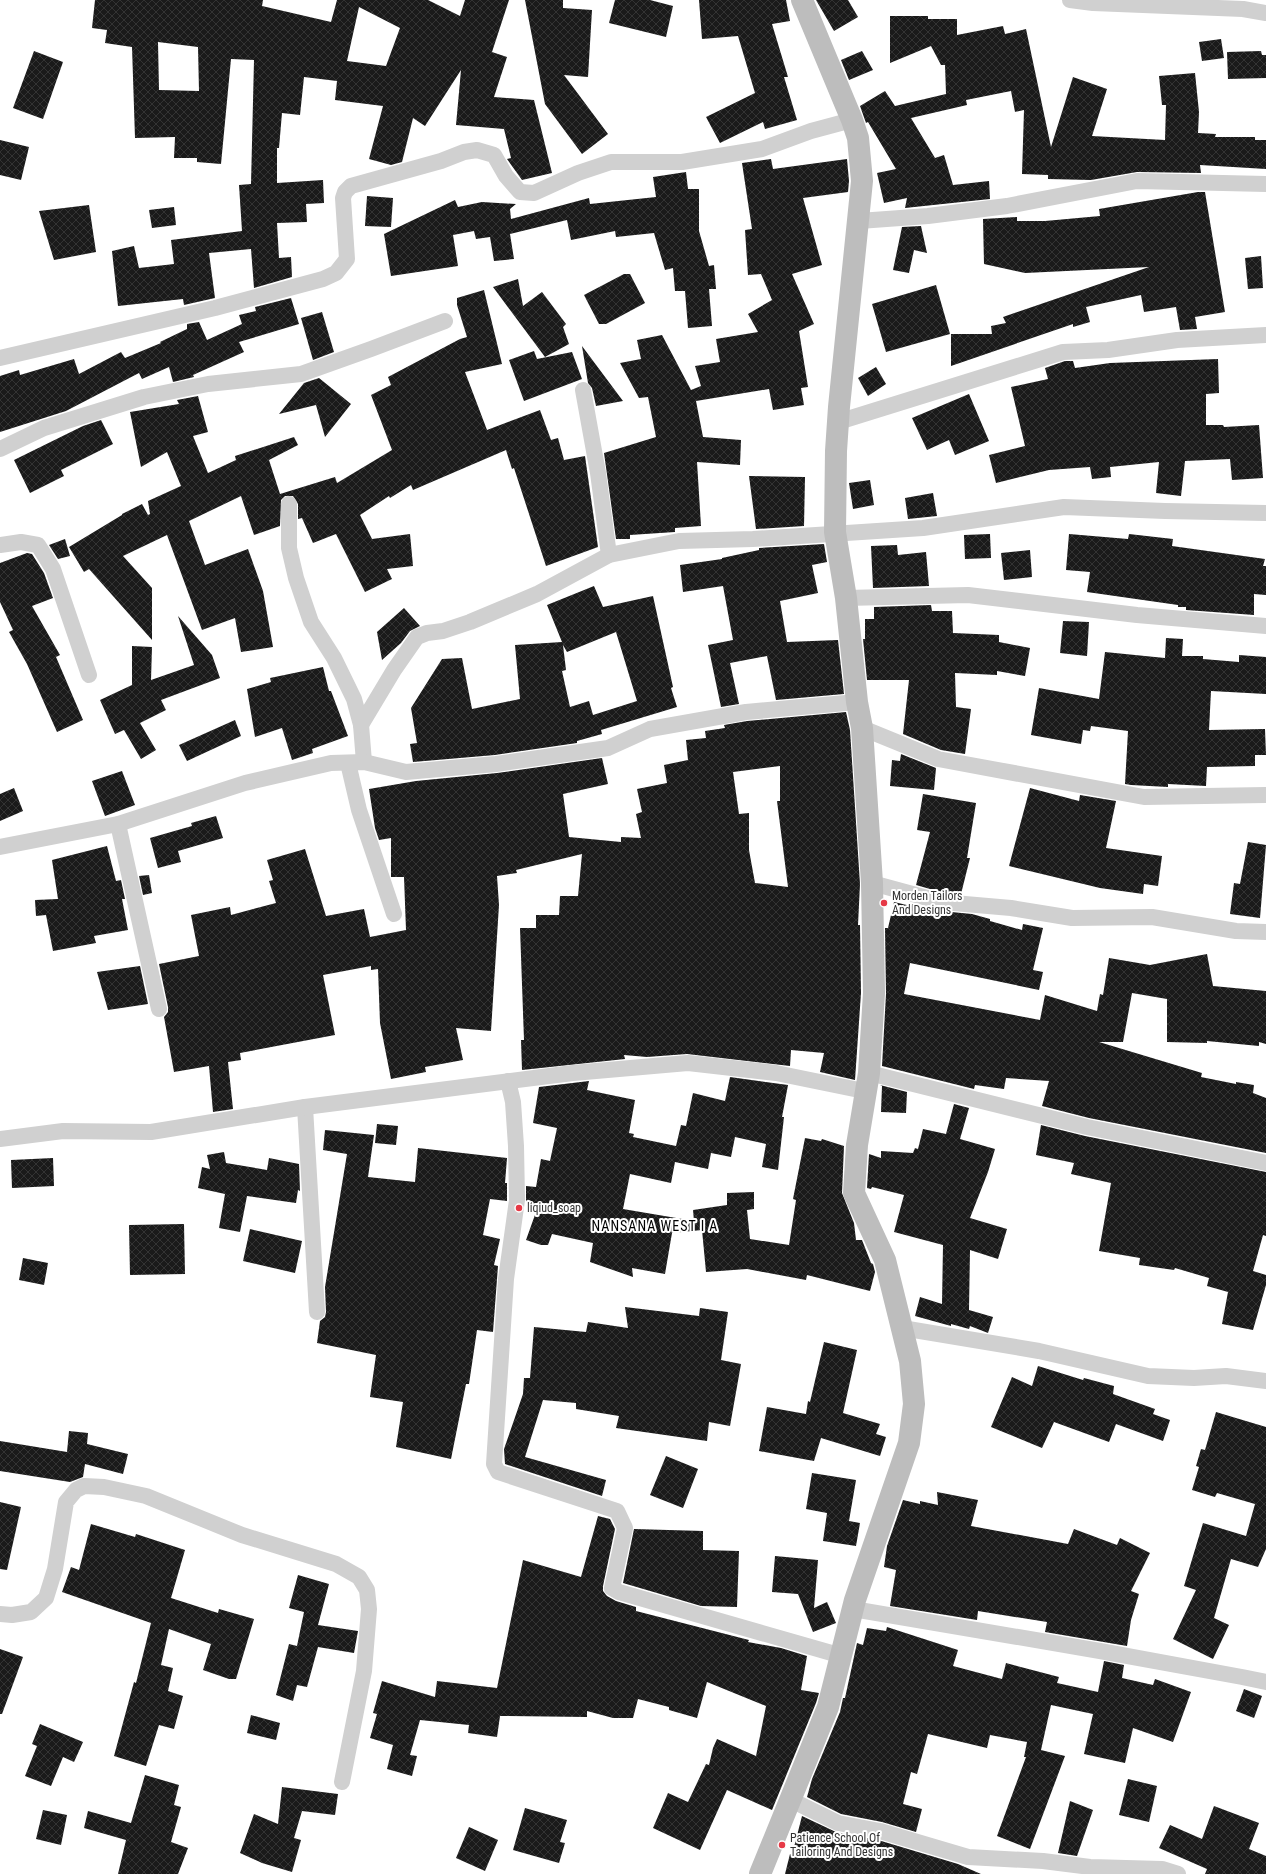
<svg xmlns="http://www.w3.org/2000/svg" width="1266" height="1874" font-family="'Roboto Condensed',sans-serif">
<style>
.building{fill:url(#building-cross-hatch);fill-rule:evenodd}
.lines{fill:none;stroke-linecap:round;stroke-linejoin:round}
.street{stroke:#d0d0d0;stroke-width:16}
.secondary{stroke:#bdbdbd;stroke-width:22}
.poi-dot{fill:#e63946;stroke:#fff;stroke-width:1.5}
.labels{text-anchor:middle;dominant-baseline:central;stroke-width:4;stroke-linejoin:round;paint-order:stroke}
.poi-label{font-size:12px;fill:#333;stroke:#fff;text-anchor:start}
.quarter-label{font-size:14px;letter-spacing:1px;fill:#000;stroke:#fff}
</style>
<defs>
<pattern id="building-cross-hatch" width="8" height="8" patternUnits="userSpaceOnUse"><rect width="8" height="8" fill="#1a1a1a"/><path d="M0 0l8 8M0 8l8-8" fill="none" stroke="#333"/></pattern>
</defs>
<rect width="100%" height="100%" fill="#fff"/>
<g class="building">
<path d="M95,0H263L262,6L331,22L337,0H428L460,16L465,0H509L492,52L507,57L494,97L534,100L552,173L522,180L507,159L511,158L504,129L456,125L461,70L425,126L413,118L402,162L391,165L369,159L383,106L335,100L337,81L304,77L300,115L282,113L279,148H277V183L323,180L324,203L306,204L307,222L277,223L279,258L291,257L292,277L254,288L251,249L209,253L215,298L184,305L183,299L118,306L112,251L134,246L139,268L174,264L171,240L242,231L239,185L251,184L254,60L231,59L221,164L197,162V158H174L175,137L135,138L132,47L105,43L107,30L92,28ZM359,7L400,28L386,66L347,61ZM158,42L198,47L199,91L159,90Z"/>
<path d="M525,0H563V8L592,10L588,77L564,75L608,134L582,154L545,104Z"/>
<path d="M615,0H650L673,6L666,37L609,23Z"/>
<path d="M699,0H786L790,21L772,24L788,77H784L797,120L765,129L763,122L720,143L706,117L755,93L738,36L702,39Z"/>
<path d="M816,0H848L858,17L834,31Z"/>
<path d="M890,16H928V19H957V35L1003,26L1005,34L1026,29L1051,147L1073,77L1107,89L1092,136L1165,140L1166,105H1162L1159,76L1195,73L1199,112L1198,133L1216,134L1215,137H1255V140H1266V169L1200,165L1201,173L1137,172L1091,180L1048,179V175L1022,174L1024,110L1015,112L1011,91L966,100L967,105L911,118L935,158L944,155L953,185L989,181L990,199L905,208L907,198L884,203L877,173L896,169L868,122L866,123L860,106L885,91L895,106L946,94L945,65H941L931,46L890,63Z"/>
<path d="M1221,39L1224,58L1202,61L1199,42Z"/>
<path d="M34,51L63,62L43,119L13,108Z"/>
<path d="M862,51L873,70L849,80L841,60Z"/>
<path d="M1261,51L1262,55H1266V78L1228,79L1227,52Z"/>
<path d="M0,140L29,147L21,180L0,175Z"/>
<path d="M771,159L773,169L847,159L849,181L848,192L803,198L822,265L792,274L814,324L799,331L808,387L801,388L804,405L773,410L769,389L696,401L703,437L741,440L740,465L697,462L701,526L675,528V532L630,535V539H616L604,453L656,437L648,397L639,398L620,363L641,359L637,340L662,335L691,390L701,386L695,366L720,362L716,339L758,332L748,314L772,300L761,274L748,275L745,230L752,229L742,163Z"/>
<path d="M686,172L688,189H699V231L709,266L714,265L716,289H709L712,326L688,328L685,291H675L673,268L665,270L654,233L616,237L615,231L571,240L567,220L510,234L514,259L494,261L490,237L476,239L474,231L453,235L458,266L391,276L384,234L455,200L458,207L482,202L516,204L510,209L511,219L589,198L590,204L656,197L653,177Z"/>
<path d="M1198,192H1205L1225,312L1195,317L1197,329L1180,330L1176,307L1144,312L1141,295L1086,307L1090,322L1073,327V324L951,366V334H992L991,326L1006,323L1003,317L1149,267L1025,273L984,264L983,219L1017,217V221H1045L1100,216L1099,209Z"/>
<path d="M367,196L393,198L391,227L365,226Z"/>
<path d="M89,205L96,252L54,260L39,211Z"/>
<path d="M174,207L176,225L152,228L149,210Z"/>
<path d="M921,226L927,253L914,250L909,273L893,270L902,227Z"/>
<path d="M1261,256L1263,288L1248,289L1245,258Z"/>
<path d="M624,274H630L645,303L606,324H599L584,295Z"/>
<path d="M518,279L523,306L542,292L566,324L563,327L569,344L545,357L493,287Z"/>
<path d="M936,285L950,334L886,352L872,304Z"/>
<path d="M484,290L502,364L465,372L487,430L540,410L551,440L558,438L564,460L585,456L598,547L546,566L514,468L512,469L506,450L413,490L411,485L390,498L389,496L360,515L372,539L410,534L413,566L387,569L392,579L365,592L336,534L313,543L302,518L298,519V504L293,496H285L281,500L280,526L254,535L241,496L189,521L205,565L248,549L263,591L273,647L241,652L235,618L202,630L167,535L123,556L152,588V640L89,569L84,572L69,547L122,515V514L142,504L148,515L150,514L148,501L181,486L167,452L141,467L130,412L179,404L177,400L198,396L208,432L193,436L208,473L236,460L235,456L294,437L298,445L269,460L280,494L335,477L337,483L392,450L371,395L391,385L388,377L460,339L467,337L457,305V298Z"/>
<path d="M291,298L299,324L239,342L244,352L193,375L194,377L173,382L169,367L142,379L139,373L66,411L0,432V376L19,370L20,375L74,359L79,374L121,352L125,358L161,343L160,342L187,329V324L199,322L207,340L242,324L239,315L256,311L255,307Z"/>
<path d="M322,312L334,352L313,360L301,318Z"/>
<path d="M582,346L623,401L596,406L592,388L588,383Z"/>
<path d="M534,351L537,359L572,352L582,379L524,401L509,360Z"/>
<path d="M1218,359L1219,393L1206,394V425H1223L1224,427L1259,425L1263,478L1232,480L1230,459L1185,461L1181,496L1156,493L1159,462L1110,467L1111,477L1092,479L1090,467L1049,470L996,483L989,455L1025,446L1011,387L1048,379L1045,368L1065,361H1073L1075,368L1110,363Z"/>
<path d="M876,367L886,384L868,396L858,378Z"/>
<path d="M319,378L351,404L325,437L316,405L279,414L304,383Z"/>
<path d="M969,394L989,441L955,455L949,440L927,450L912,418Z"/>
<path d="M101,420L113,444L61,470L64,476L30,493L14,460L83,426Z"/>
<path d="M749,476L805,477L804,526L756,529Z"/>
<path d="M870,480L874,505L853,509L849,483Z"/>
<path d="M933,493L937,516L908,519L905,498Z"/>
<path d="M990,534L991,558L965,559L964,535Z"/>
<path d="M1069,534L1128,539L1129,534L1173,539L1172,546L1265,559L1263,566H1266V595L1254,594V615L1186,610V607H1178V605L1087,592L1090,572L1066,570Z"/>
<path d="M65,539L70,556L58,559L49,545Z"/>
<path d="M824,544L827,562L812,565L818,593L780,601L787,642L838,640L844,694L776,700L767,656L730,663L739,704L721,707L708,645L733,640L723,586L683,592L680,565L722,559V558L759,550V548Z"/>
<path d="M897,545L898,555L926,552L929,586L873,588L871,546Z"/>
<path d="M1030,550L1032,577L1004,580L1001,553Z"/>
<path d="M27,553L32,554L44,573L53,598L32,606L60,655L56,657L83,720L57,732L27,664L9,632L13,630L0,602V563Z"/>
<path d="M594,586L603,607L653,596L673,687L671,688L677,707L601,730L602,734L577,741V743L495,755L413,762L410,744L417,743L411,708L442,659L462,658L472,709L520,699L515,645L562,642L547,605ZM616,632L637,701L593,715L589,701L570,707L562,671L566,670L563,645L567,652Z"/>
<path d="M931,605L932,611H952L953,633L999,635V642L1030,648L1025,676L997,671V675L955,673L956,707L971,709L965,754L941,750L903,734L909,680H867L863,639H865V619H874V607Z"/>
<path d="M404,608L420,626L410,631L401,643L382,660L377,632Z"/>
<path d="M178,616L212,655L220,678L161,700L166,710L140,723L156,750L141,759L124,730L115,734L100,700L132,685V646L152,647L151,680L194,665Z"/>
<path d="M1063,621L1089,622L1087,656L1060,653Z"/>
<path d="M1166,638L1183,639L1182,656H1203V659L1239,662V655L1266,657V694L1211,691L1209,730L1265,729L1266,755H1255V766L1207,767L1206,786L1168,784V787L1131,785L1125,784L1128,731L1091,726L1090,731L1083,730L1081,744L1031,735L1039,688L1099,699L1105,652L1165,658Z"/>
<path d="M323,667L329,691H331L348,736L312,749L313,753L292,760L282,728L255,737L247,689L271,682L270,678Z"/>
<path d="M846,712L850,730L860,884L858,925H860L861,993L855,1080L820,1072L824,1053L791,1050L790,1066L687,1054L647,1057L624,1055L625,1059L522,1070L521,1040H524L520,928H536V915H559L560,896H578L582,854L516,870L517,873L497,876L499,905L491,1031L456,1028L463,1060L425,1067L426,1072L391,1079L380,1023L378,969L371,970V966L323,975L335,1035L240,1053L241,1060L228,1062L233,1109L213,1112L209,1066L174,1072L164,1017L168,1012V1007L159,964L199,956L191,915L230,907L231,915L276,903L269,881L273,880L267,860L305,849L326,916L364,909L370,937L406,930L404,877H391V838L379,840L375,828L369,789L416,781L497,773L602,758L608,784L563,794L569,837L621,842V837L641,838L636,814L642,812L637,789L667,783L664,765L688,760L686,740L706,738L705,731L725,728L724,725L747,721ZM780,766V801H777L788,887L755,883L749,850V813L739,814L733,772Z"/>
<path d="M235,720L241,736L187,761L179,745Z"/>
<path d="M901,754L936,768L934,790L890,786L892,760L900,761Z"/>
<path d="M122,771L135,805L105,816L92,781Z"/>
<path d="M14,788L23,811L0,821V794Z"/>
<path d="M1030,788L1079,801L1080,795L1116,801L1106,848L1162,856L1158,886L1144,884L1143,894L1100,888L1009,866Z"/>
<path d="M923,794L976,803L967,858H970L961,894L944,893L916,885L930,832L917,830Z"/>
<path d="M216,816L223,838L178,851L181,862L158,868L150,838L192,826L191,823Z"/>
<path d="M1248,842L1266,845L1260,918L1230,914L1234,883L1240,884Z"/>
<path d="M107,846L116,881L121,880L125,899H122L128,930L94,936L96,943L53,951L46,915L36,916L35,900L58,899L52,860Z"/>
<path d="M149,875L152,893L143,895L139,876Z"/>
<path d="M894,902L911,906L912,904L941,911L972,914L990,919V921L1022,930L1023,924L1043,928L1033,970L1043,972L1039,990L910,963L904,994L1040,1020L1045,995L1097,1011L1100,994L1103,995L1109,958L1150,965L1207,954L1213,986L1266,991V1044L1259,1042V1046L1207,1041V1043L1167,1042V999L1132,993L1123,1042H1099L1202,1073L1201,1077L1236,1084V1082L1254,1085L1253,1093L1266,1098V1153L1089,1118L1042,1106L1049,1081L1006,1078L1004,1089L975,1085L974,1089L882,1066L886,994L885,928H888Z"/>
<path d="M140,966L148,1004L108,1010L97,972Z"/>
<path d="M730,1077L788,1085L782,1117H784L778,1170L762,1167L766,1144L735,1137L731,1157L711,1153L708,1169L675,1162L671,1183L630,1174L623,1209L694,1221L693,1210L727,1205V1193L754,1192V1209L747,1210L750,1239L789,1245L796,1200L793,1199L805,1138L821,1141L822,1139L844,1146L842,1193L854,1223L856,1240H862L871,1263L873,1264L875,1272L870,1291L807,1275L806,1280L747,1269L706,1272L702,1230L672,1233L665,1274L632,1268L633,1277L590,1262L593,1243L552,1234L548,1245H541L526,1240L536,1212L528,1210L529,1203H526V1186L536,1187L541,1159L550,1161L557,1128L533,1123L539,1087L589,1081L587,1090L635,1100L629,1133L634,1134L633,1137L676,1146L681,1125L686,1126L693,1093L725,1101Z"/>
<path d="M880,1085L907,1092L906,1113L881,1112L882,1086Z"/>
<path d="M954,1104L969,1108L960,1139L995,1149L988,1172L970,1218L1007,1229L998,1259L970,1250L969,1310L993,1317L988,1333L970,1326L969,1329L951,1324V1326L915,1316L920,1297L942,1304L943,1245L894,1232L904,1195L872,1187L871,1189L867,1188L869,1154L881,1158V1151L913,1153L915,1148L918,1149L923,1129L946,1134Z"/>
<path d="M377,1124L398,1126L396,1145L375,1143Z"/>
<path d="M1041,1125L1085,1136L1266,1172V1236L1263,1235L1253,1271L1266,1275V1285L1253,1330L1222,1324L1228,1292L1207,1286L1209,1278L1175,1268L1174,1270L1139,1265L1140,1258L1099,1251L1111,1183L1071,1174L1074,1163L1036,1155Z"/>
<path d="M325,1130L374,1135L368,1177L415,1182L418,1148L507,1158L505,1183H507V1201L490,1199L483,1235L500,1239L494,1265L498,1266L493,1332L477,1330L469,1384H466L451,1459L396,1447L403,1402L370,1397L376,1355L317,1343L320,1321L325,1317L326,1312L325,1287L347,1154L323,1150Z"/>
<path d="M224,1152L226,1163L267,1170L269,1158L299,1164L300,1191L298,1190L296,1203L247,1196L240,1232L219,1228L225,1194L198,1188L202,1167L210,1169L207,1155Z"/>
<path d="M53,1158L54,1186L12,1188L11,1160Z"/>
<path d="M184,1224L185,1274L130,1275L129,1225Z"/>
<path d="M250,1229L302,1241L295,1273L243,1261Z"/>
<path d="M23,1258L48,1263L44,1285L19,1280Z"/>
<path d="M625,1307L699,1316L700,1308L728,1312L721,1360L741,1364L730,1426L709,1422L707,1441L616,1428L619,1416L576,1409V1403L543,1400L525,1457L606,1480L602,1496L505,1464L504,1449L523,1394L524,1378H530L534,1327L586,1332L588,1322L628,1328Z"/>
<path d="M824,1342L857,1350L843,1413L880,1424L876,1434L886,1437L880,1456L821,1438L814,1461L759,1451L767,1407L806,1414L808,1401L810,1402Z"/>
<path d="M1038,1366L1083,1380L1084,1378L1114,1386L1113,1394L1155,1409L1153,1414L1170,1420L1163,1441L1116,1424L1109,1442L1054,1422L1042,1448L991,1427L1012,1377L1032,1386Z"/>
<path d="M1216,1412L1266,1427V1549L1258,1567L1231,1559L1214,1618L1229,1625L1213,1659L1173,1639L1196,1590L1184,1586L1203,1523L1246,1536L1255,1504L1217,1493L1215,1497L1192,1490L1199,1467L1196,1466L1201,1449L1205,1450Z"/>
<path d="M69,1431L88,1433L87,1444L128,1454L123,1474L85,1464L83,1477L70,1482L0,1471V1441L67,1452Z"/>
<path d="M666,1456L698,1469L683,1508L650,1495Z"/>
<path d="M812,1473L856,1480L849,1521L860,1523L856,1546L823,1541L827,1513L806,1509Z"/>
<path d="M937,1492L978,1500L971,1526L1068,1544L1074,1529L1117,1545L1120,1538L1150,1553L1131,1591L1139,1594L1131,1620L1127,1646L1045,1632L1047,1622L978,1611L977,1620L890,1606L896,1570L884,1567L887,1546L903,1500L920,1504V1501L938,1505Z"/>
<path d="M0,1502L21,1507L7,1570L0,1569Z"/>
<path d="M598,1516L610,1519L615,1529L603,1586V1591L607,1596L616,1601L636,1607V1611L749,1640L748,1642L781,1648L807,1656L801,1690L819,1693L816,1703L772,1810L727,1790L700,1850L653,1828L668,1793L688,1802L706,1764L709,1765L713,1748L717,1739L756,1756L766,1706L707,1682L697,1718L669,1710V1707L638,1699L633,1718H613L587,1711V1717L500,1716L497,1737L468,1733L469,1725L420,1720L410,1755L417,1756L412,1776L387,1769L393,1745L370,1738L377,1714L373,1713L382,1681L435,1697L437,1681L497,1688L523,1560L581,1577Z"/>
<path d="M91,1524L135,1537L136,1534L185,1550L171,1598L218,1613L219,1609L254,1619L236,1679H229L203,1670L211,1644L169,1629L161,1665L173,1668L168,1691L183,1696L174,1729L159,1725L146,1766L114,1756L134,1682L136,1683L151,1623L62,1592L71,1567L79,1570Z"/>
<path d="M634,1529L703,1531V1550L739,1551L737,1607L701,1606L623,1583Z"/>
<path d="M775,1556L818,1560L814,1608L827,1602L836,1623L813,1632L798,1594L772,1592Z"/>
<path d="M298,1575L329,1584L318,1625L358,1631L354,1653L318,1647L307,1687L297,1685L293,1701L276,1695L289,1644L297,1646L304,1612L289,1608Z"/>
<path d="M887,1627L958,1650L953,1666L1002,1679L1006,1663L1059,1677L1057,1683L1098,1692L1104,1661L1124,1665L1122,1678L1153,1685L1155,1679L1191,1692L1173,1742L1133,1728L1125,1763L1084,1754L1093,1714L1051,1705L1041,1750L1065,1756L1030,1849L997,1836L1026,1757H1024L1027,1742L990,1735L987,1748L928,1734L917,1774L911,1772L903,1804L922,1809L916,1832L882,1822L841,1814L807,1797L812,1779L840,1712L843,1698H845L857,1643L863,1645L867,1628L886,1631Z"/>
<path d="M0,1649L23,1657L2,1714H0Z"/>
<path d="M1244,1689L1262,1696L1254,1718L1236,1711Z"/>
<path d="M251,1715L280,1723L276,1740L247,1733Z"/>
<path d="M40,1724L83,1742L74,1762L63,1757L51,1786L25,1776L37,1746L32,1744Z"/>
<path d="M145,1775L179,1785L174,1805L181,1807L171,1842L188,1848L178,1874H118L126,1840L84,1828L88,1811L131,1823Z"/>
<path d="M1128,1779L1157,1786L1149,1822L1119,1815Z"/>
<path d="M282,1787L338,1794L335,1815L302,1811L294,1838L301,1840L292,1872L262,1863L240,1853L254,1814L278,1824Z"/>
<path d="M1070,1801L1093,1810L1077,1856L1058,1853Z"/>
<path d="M1214,1806L1259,1823L1249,1849L1266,1856V1874H1205L1207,1869L1159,1848L1170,1825L1202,1839Z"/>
<path d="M525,1808L567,1820L560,1842L565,1843L559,1863L513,1850Z"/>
<path d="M43,1810L67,1815L61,1845L36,1839Z"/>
<path d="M802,1816L836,1832L878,1840L958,1864L981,1874H785L790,1854L792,1855Z"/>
<path d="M469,1827L498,1840L485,1871L456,1858Z"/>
</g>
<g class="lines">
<g class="street">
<path d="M1070,0L1093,3L1243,9L1266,13"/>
<path d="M859,221L928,216L1007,206L1137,181L1266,184"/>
<path d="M0,358L215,308L323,279L336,273L347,259L343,198L345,192L351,186L441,161L464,152L477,150L494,155L506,176L520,192L534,193L578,173L611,162H682L762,149L811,131L852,120"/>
<path d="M583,390L598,473L609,555"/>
<path d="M838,422L1063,352L1108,350L1177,340L1266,335"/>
<path d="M0,449L44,428L144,397L208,384L301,374L371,349L445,321"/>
<path d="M289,504V548L296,578L311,622L334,658L354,699L361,725L364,762"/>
<path d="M0,545L21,542L38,545L53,569L89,675"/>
<path d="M846,598L968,595L1137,615L1266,626"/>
<path d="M361,725L394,670L417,637L427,633L443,631L470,622L537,594L609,555L679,541L753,539L923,528L1064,507L1165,511L1266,513"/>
<path d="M862,728L938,759L1144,797L1266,795"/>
<path d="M348,763L359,810L394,914"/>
<path d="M118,824L159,1009"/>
<path d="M0,847L118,824L245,783L331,763L364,762L406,772L496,764L608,748L650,729L746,712L857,702"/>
<path d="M872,883L942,902L1011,908L1072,918L1152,917L1236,931L1266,932"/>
<path d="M869,1073L1087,1127L1266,1163"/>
<path d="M508,1081L513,1102L516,1146L517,1200L506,1279L494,1464L498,1472L617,1511L625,1528L612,1588L619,1592L842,1656"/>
<path d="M305,1107L317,1312"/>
<path d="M0,1139L63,1131L151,1132L305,1107L573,1073L688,1063L776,1073L864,1091"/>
<path d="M902,1328L1039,1351L1148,1376L1194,1378L1226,1376L1266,1381"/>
<path d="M853,1609L1100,1651L1242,1677L1266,1682"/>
<path d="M0,1614L12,1615L31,1612L46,1598L55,1569L66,1502L76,1490L84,1486L104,1487L146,1496L242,1535L336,1564L359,1577L367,1590L369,1609L364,1671L342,1782"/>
<path d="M789,1799L838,1823L880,1831L968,1857L1043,1861L1090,1867L1162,1869L1178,1874"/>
</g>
<path class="secondary" d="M760,1874L828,1707L855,1600L909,1443L914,1404L910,1361L885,1260L854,1193L857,1145L869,1073L874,993L872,883L862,728L857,702L846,598L835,532L836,451L839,407L862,181L858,138L852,120L802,0"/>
</g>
<g class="poi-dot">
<circle cx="884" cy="903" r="4"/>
<circle cx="519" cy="1208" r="4"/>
<circle cx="782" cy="1845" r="4"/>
</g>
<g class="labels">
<g class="poi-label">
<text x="892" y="896">Morden Tailors<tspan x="892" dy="14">And Designs</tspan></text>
<text x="527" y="1208">liqiud_soap</text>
<text x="790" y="1838">Patience School Of<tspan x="790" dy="14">Tailoring And Designs</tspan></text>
</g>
<g class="quarter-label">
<text x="655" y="1226">NANSANA WEST I A</text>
</g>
</g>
</svg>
